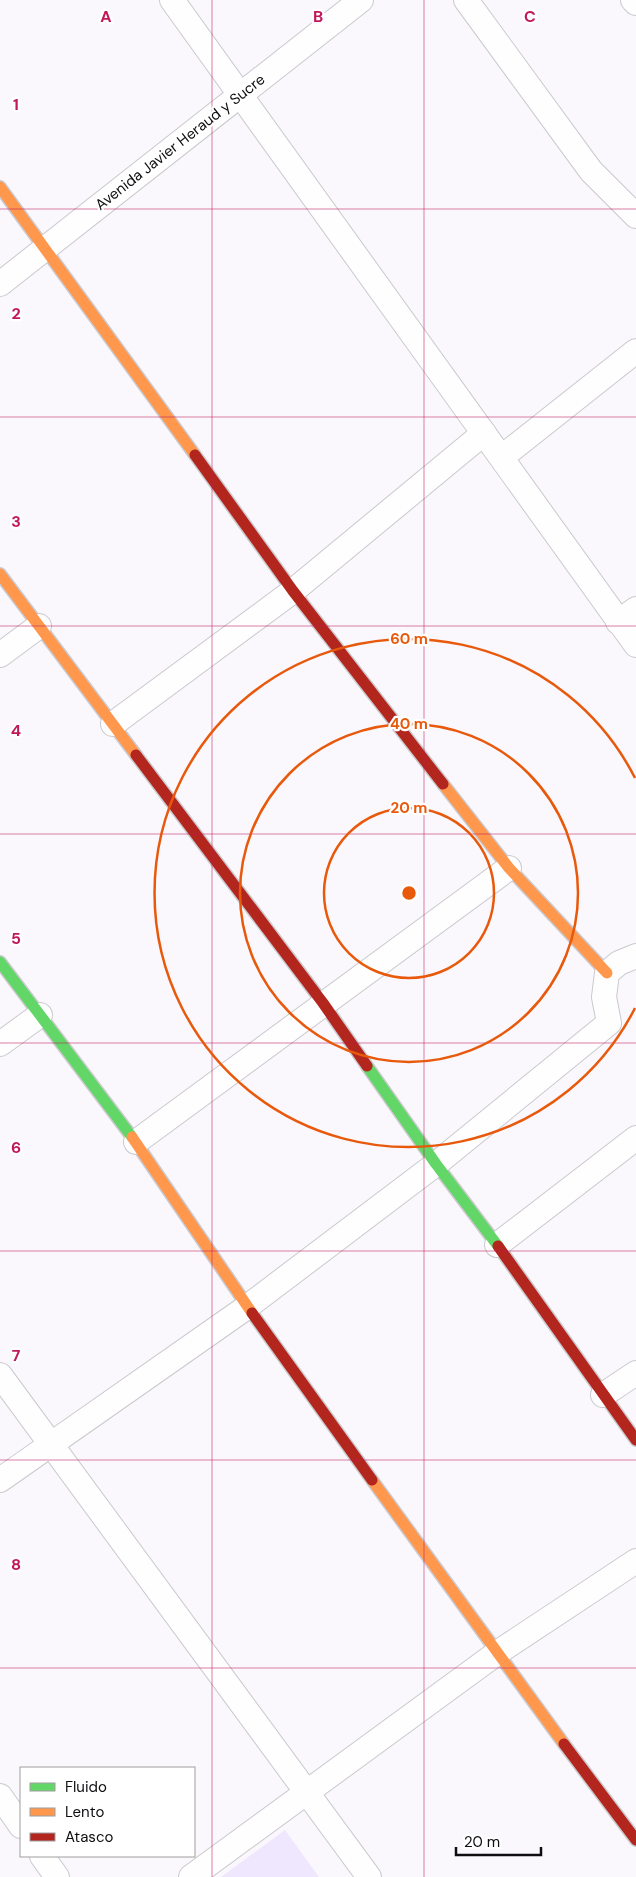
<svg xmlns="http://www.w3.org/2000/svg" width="636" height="1877" font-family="'DM Sans',sans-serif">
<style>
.green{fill:#eee7fe}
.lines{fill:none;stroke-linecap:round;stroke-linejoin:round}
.street-casing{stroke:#cac9cd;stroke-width:26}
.fast-casing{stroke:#cac9cd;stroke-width:14}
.slow-casing{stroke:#cac9cd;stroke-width:14}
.jam-casing{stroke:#cac9cd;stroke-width:14}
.street{stroke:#fefeff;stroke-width:24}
.fast{stroke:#63d668;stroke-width:11}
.slow{stroke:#ff974d;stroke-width:11}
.jam{stroke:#b3261e;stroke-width:11}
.grid{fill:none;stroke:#c2185b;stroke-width:1;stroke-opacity:0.55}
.ring{fill:none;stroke:#e8590c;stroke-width:2.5}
.labels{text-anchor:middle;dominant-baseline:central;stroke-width:4.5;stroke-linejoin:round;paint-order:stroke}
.street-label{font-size:15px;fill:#0e0d10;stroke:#fff}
.grid-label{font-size:16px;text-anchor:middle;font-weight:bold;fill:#c2185b;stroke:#fff;stroke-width:4.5;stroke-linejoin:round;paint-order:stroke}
.centre{fill:#e8590c;stroke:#fff;stroke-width:2.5}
.ring-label{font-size:15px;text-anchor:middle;font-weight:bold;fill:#e8590c;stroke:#fff;stroke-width:4.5;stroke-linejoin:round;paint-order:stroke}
</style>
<rect width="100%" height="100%" fill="#faf8fd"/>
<path class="green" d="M285,1830L319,1877H221Z"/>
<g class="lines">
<g class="street-casing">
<g id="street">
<path d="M172,0L636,645"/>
<path d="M466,0L591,171L636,216"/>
<path d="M633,0L636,3"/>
<path d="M0,284L361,0"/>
<path d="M502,457L636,351"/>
<path d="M618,622L636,609"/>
<path d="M0,655L39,626"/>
<path d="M113,724L293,591L484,433"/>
<path d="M0,1044L40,1015"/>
<path d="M136,1142L509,868"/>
<path d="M497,1245L636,1138"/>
<path d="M0,1375L369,1877"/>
<path d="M603,1395L636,1373"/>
<path d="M0,1480L247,1307L436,1164L609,1023L604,997L607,973L619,963L636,956"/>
<path d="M0,1796L21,1826"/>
<path d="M42,1856L57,1877"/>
<path d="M191,1877L497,1653L636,1561"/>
</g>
</g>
<g class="fast-casing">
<g id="fast">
<path d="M0,962L132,1137"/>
<path d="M367,1066L436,1164L498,1246"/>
</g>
</g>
<g class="slow-casing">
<g id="slow">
<path d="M0,187L195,455"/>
<path d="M0,574L136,755"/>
<path d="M443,784L509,868L607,973"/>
<path d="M132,1137L252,1313"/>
<path d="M372,1480L564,1744"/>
</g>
</g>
<g class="jam-casing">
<g id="jam">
<path d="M195,455L293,591L443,784"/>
<path d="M136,755L323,1003L367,1066"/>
<path d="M498,1246L636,1440"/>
<path d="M252,1313L372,1480"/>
<path d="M564,1744L636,1840"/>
</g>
</g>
<use href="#street" class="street"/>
<use href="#fast" class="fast"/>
<use href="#slow" class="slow"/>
<use href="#jam" class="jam"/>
</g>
<path class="grid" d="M212,0V1877M424,0V1877M0,209H636M0,417H636M0,626H636M0,834H636M0,1043H636M0,1251H636M0,1460H636M0,1668H636"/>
<g class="ring">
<circle cx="409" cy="893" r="85"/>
<circle cx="409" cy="893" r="169"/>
<path d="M635 1008A254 254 0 1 1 635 778"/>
</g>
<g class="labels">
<g class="street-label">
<text transform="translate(180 142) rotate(-38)">Avenida Javier Heraud y Sucre</text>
</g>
</g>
<g class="grid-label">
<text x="106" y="22">A</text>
<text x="318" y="22">B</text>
<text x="530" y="22">C</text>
<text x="16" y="110">1</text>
<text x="16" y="319">2</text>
<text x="16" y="527">3</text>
<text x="16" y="736">4</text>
<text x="16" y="944">5</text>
<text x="16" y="1153">6</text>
<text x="16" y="1361">7</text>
<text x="16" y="1570">8</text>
</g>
<circle cx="409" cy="893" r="8" class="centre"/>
<g class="ring-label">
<text x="409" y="644">60 m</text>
<text x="409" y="729">40 m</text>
<text x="409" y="813">20 m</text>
</g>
<rect x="20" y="1767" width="175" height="90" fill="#ffffff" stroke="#9f9e9f"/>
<rect x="30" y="1783" width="25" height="8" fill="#63d668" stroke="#9f9e9f"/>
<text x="65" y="1792" font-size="15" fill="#0e0d10">Fluido</text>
<rect x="30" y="1808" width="25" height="8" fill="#ff974d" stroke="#9f9e9f"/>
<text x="65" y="1817" font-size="15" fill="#0e0d10">Lento</text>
<rect x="30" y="1833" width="25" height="8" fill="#b3261e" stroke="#9f9e9f"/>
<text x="65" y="1842" font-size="15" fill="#0e0d10">Atasco</text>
<path d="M456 1847v8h85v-8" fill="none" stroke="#0e0d10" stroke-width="2.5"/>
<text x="464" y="1847" font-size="15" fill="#0e0d10" stroke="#ffffff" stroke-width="4" paint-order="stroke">20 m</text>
</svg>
